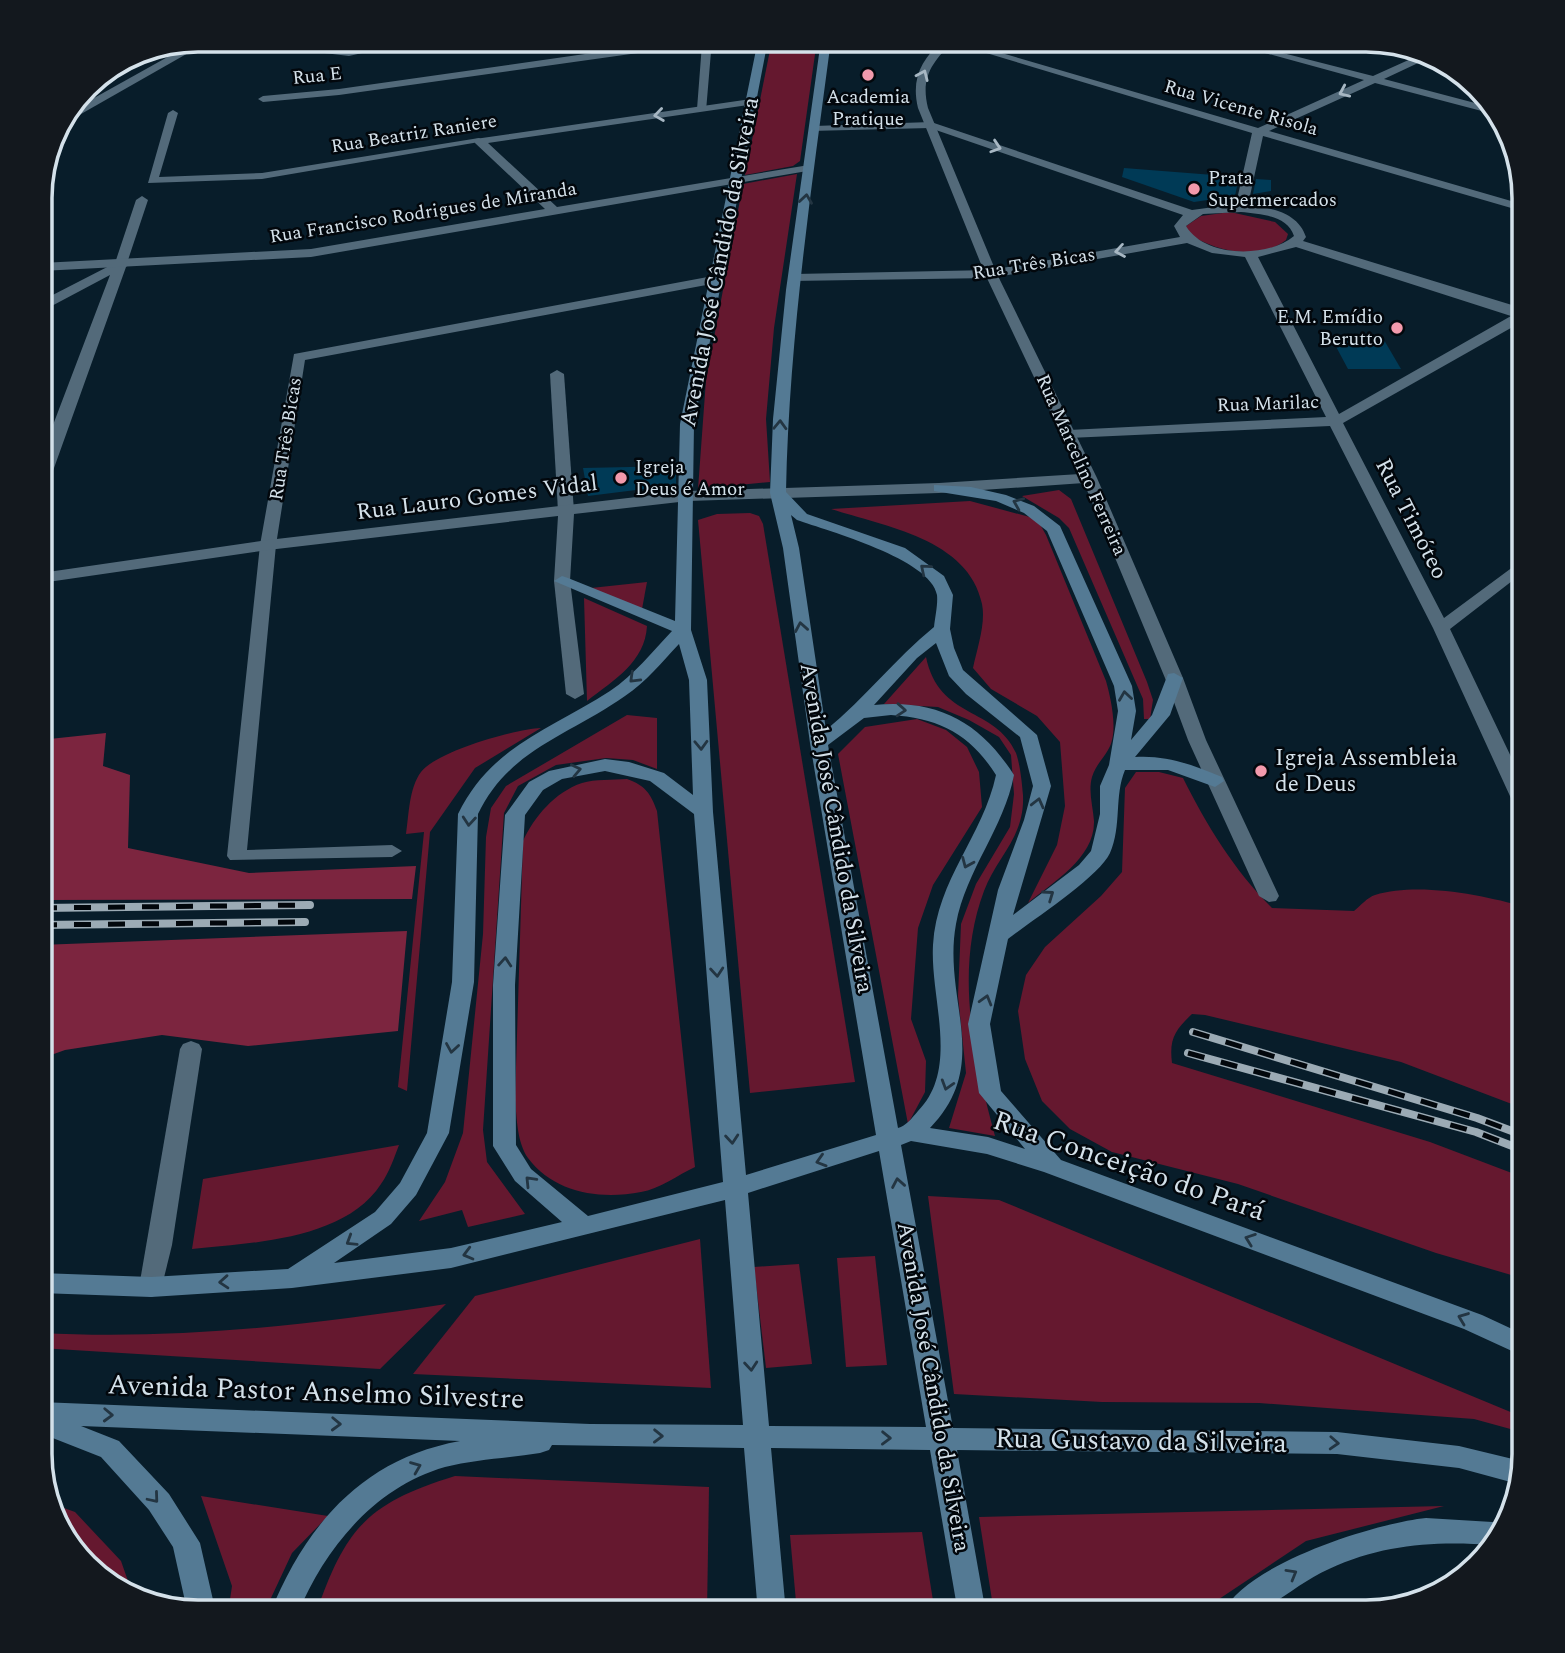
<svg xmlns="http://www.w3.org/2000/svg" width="1565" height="1653" font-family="Spectral,serif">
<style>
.green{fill:#65182f}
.forest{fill:#7c253f}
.building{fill:#003a56}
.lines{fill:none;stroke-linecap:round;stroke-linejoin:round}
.minor{fill:#536a7a;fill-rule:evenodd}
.tertiary{fill:#536a7a;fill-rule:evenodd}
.secondary{fill:#547a94;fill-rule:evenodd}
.rail-casing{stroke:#9cabb5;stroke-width:8}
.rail{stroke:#02070c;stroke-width:5;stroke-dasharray:17;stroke-linecap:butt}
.oneway{stroke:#a7b7c3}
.oneway2{stroke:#233542}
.poi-dot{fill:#f39aac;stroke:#02070c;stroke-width:2.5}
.labels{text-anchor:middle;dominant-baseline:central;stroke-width:5;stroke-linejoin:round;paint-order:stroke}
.far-street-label{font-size:19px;fill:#d4e1ea;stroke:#02070c}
.far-poi-label{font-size:19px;fill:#d4e1ea;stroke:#02070c;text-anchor:start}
.street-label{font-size:23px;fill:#d4e1ea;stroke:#02070c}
.poi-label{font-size:23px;fill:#d4e1ea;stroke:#02070c;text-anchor:start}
.near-street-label{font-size:28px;fill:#d4e1ea;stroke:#02070c}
.rim{fill:none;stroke:#d4e1ea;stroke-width:3.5}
</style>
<rect width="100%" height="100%" fill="#081d2a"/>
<g class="green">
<path d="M772,40H817L800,161L793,166L745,175Z"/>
<path d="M797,174L774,328L766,419L770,482L698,489L706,380L743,184Z"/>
<path d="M1230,212L1275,222L1288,234L1286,240C1258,262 1214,251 1187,233L1186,226L1201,216Z"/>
<path d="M1059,490L1071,499L1147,682L1153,700L1150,719H1144L1143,699L1069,528L1059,518L1022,496Z"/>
<path d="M970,501L1037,519L1046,535L1106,681C1111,699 1119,733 1108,750C1102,760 1096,765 1092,777C1088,792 1093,806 1094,821C1095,858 1053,882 1028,903L1057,845L1065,806L1060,742L1037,716L991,689L973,668C977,649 986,623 982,604C969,539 884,526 831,509Z"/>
<path d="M750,513L759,516L763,524L855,1082L750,1093L698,520L717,514Z"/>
<path d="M647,582L642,609L591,588Z"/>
<path d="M584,598L647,626C645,662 614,680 587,701Z"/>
<path d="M926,657C939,720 995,706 1016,753C1020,764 1022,783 1023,795C1025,837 997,856 984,891C954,971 974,1058 995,1136L949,1128L966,1073L958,996L961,924L976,884L1010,827L1014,794L1011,755L999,737L969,720L938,707L884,704Z"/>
<path d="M627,715L657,718V769L633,760L606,758L556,765L518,786L504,813L483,1130L487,1162L525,1214L468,1227L462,1210L419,1221L445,1182L463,1133L483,934L486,837L491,808L506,786Z"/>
<path d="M917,719L946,730L967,747L979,772L982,807L933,885L918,928L911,1019L926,1061L925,1092L908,1124L838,754L865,727Z"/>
<path d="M541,728L475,768L430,832L407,1091L398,1087L424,832L406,834C409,814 409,788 421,772C437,751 515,729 541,728Z"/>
<path d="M1136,772H1159L1183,778C1207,826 1234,870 1272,908L1354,911C1360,906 1368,897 1375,895C1419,882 1482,895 1525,907V1109L1401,1062L1205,1015L1192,1014C1175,1030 1169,1039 1172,1063L1430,1142L1525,1178V1279L1436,1253L1238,1184L1112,1152L1070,1129L1042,1101L1025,1059L1018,1011L1026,975L1045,947L1101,896L1122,872L1125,788Z"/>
<path d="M627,779C645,785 651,794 657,811L695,1167C678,1175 659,1189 641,1192C600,1200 554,1193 528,1158C517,1142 517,1119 515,1100L523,841C534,817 555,792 582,783C595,779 613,780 627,779Z"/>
<path d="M399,1145C394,1158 389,1173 381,1184C345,1240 251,1243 192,1249L203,1179Z"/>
<path d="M928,1196L999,1200L1525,1418V1433L1474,1419L1259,1403L1102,1402L954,1394Z"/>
<path d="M700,1239L711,1388L413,1374L475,1296Z"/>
<path d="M875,1256L887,1365L846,1367L837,1258Z"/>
<path d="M799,1264L812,1364L766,1368L754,1267Z"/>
<path d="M446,1304L380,1369L40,1348V1333C177,1340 311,1325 446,1304Z"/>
<path d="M455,1476L709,1487L707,1613H316C346,1527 368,1503 455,1476Z"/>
<path d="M201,1496L328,1516L292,1553L264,1613H228L232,1586Z"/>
<path d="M50,1503L75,1512L121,1561L134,1598C103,1589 56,1535 50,1503Z"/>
<path d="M1444,1506L1306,1541L1198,1613H994L979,1517Z"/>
<path d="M922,1532L935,1613H797L790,1535Z"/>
<path d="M1450,1586C1413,1607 1387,1613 1344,1613L1361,1604Z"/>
</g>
<g class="forest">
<path d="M106,733L103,766L130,775L128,848L249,873L416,866L412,899L40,900V740Z"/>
<path d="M407,931L398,1031L248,1046L162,1035L65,1050L40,1059V945Z"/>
</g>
<g class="building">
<path d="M1124,168L1239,177L1235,196L1194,202L1122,177Z"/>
<path d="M1256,179L1271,180V191L1253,194Z"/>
<path d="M1384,340L1401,369H1348L1333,341Z"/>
<path d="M676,466V485L588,496L583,468Z"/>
</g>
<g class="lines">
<g class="minor">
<path d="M198,40H211L67,122L61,123L69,112Z"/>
<path d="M217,40H253L349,50L374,40H386L371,51L349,56Z"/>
<path d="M683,40H712L706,111L697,109L702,44L339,95L263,102L258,99L263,96L339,89Z"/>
<path d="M943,40H957L1258,128L1364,80L1221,41H1236L1373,76L1424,53L1433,56L1384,79L1494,108L1497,115L1375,83L1269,131L1525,205V212L1263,136L1248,205C1271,208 1298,212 1306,237L1303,241L1525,309V320L1343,423L1444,618L1525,558V571L1450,629L1525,786V813L1515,807L1433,628L1330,426L1069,438L1062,434L1069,430L1326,417L1245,257L1212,253L1187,243L991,278L791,281V275L795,274L991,270L1180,237L1174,226L1183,215L930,128L810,131L809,129L814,126L931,122L1192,210L1236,204L1252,133ZM1241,212C1260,214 1287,215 1294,236C1268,258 1205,258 1186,226L1203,214ZM1296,247L1511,316L1339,414L1258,257Z"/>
<path d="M173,110L178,113L159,177L262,173L479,138L485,141L262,179L148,183L168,113Z"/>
<path d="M142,196L148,200L128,260L130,263L126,267L49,482L41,486V460L45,446L110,275L46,309L41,310V301L115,263L136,200Z"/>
<path d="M713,276L719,280L717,283L305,360L276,545L247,850L392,845L402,851L392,857L230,860L227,856L260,545L294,354Z"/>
<path d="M557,370L564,374L574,511L566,516L558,511L550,374Z"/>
<path d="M562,576L570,581L584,694L575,699L566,694L554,581Z"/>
<path d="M1174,673L1183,678L1206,740L1279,896L1276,901L1269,902L1259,896L1188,740L1165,678Z"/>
<path d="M191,1041L199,1044L202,1049L172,1245L160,1294L151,1297L142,1294L139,1287L180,1049L183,1044Z"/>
</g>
<g class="tertiary">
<path d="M943,40H954C933,62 920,76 928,108L997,274L1097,478L1183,678L1180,682L1174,683L1165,678L1084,483L939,493L688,501L574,514L570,581L562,586L554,581L558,516L268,550L41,583V573L268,540L688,491L939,483L1080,474L985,274L918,108C911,79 921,60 943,40Z"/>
<path d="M751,99L755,100V104L488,143L557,207L809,165L813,166V170L311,257L41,271V263L311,249L545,209L475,143V139Z"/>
</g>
<g class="secondary">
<path d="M758,40H768L694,424L691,630L707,680L713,812L746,1175L876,1135L810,743L783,548L770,493L773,419L786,290L821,40H831C811,191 789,340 786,492L807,514L905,548L944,576L953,595L950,629L954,648L963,670L1037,735L1051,786L1013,915L1079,865L1091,851L1100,814V786L1109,765L1118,711L1114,686L1047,531L1024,513L996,501L934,491V485L971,487L1006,495L1034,506L1060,526L1132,686L1136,711L1131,740L1152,715L1168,674L1174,673L1183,678L1170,715L1135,757C1167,755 1193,765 1222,777L1224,781L1215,787L1168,770H1125C1114,796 1122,826 1110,853C1099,877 1031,921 1008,939L990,1024L1001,1091L1061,1160L1482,1315L1525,1335V1357L1464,1329L1044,1172L987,1154L911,1141L901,1145L953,1428L1337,1432L1459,1446L1521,1461L1518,1484L1459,1468L1337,1454L957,1450L986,1613H958L930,1450L771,1448L786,1613H758L744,1448L552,1445L549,1450L540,1453C509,1458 476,1459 445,1467C375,1487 325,1548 298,1613H270C306,1525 362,1459 460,1441L81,1426L119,1441L169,1494L200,1543L216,1613L187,1610L173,1547L149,1510L101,1457L40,1433V1402L590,1424L743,1425L725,1200L451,1268L292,1288L151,1297L40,1293V1273L151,1277L288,1269L375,1212L400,1183L427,1133L452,982L458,814C492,745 550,730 610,691C634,675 652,652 672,631L554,581L562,576L568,578L675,621L680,424ZM791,515L797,520C828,531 931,559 937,595C938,604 935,618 934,627C895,659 865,698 826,730L799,548ZM936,643L949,676L966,694L1020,737L1033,786L1024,820L998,890L968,1024L979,1093L1025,1149L988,1137L930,1128C993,1063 942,1000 956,924C966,870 1004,828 1014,775C980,722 938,699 874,705L917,658ZM679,644L689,680L693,795L664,773L629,762L605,759L549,771L529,782L505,815L493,985V1146L515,1181L562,1222L451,1248L334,1263L391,1224L416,1195L449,1133L474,982L478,814C509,749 570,735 625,696C646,682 662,662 679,644ZM891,715C939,718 970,734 996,775C983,836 937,879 933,945C930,999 960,1068 918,1111C912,1118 906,1126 898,1128L828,745L864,718ZM605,771L650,781L694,814L723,1182L588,1216L531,1169L516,1145L515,985L525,815L543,790L562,779ZM879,1151L926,1427L769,1426L748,1193Z"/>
<path d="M1426,1518L1509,1523L1493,1545C1435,1541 1383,1544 1329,1569C1304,1580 1284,1598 1260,1611C1251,1616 1233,1613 1223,1613C1245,1564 1376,1523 1426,1518Z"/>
</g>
<g class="rail-casing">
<g id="rail">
<path d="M40,908L310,905"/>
<path d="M40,925L305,922"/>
<path d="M1193,1032L1477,1118L1525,1136"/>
<path d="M1188,1053L1476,1132L1525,1151"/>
</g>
</g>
<use href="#rail" class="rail"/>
</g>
<defs><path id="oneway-chevron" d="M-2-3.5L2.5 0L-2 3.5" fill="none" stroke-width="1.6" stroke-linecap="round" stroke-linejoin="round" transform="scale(1.75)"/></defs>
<g class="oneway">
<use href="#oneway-chevron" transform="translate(923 75) rotate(-66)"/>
<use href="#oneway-chevron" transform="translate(1344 92) rotate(156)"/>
<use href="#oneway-chevron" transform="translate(659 115) rotate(172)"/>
<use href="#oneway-chevron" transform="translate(996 147) rotate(18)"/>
<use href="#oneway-chevron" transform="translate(1120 251) rotate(170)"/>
</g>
<g class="oneway2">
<use href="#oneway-chevron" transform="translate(806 199) rotate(-82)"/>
<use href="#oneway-chevron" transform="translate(780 425) rotate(-88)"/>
<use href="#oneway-chevron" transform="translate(1018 503) rotate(-157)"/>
<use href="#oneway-chevron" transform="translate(925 569) rotate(-140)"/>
<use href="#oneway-chevron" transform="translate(801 627) rotate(-100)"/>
<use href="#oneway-chevron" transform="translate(634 678) rotate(136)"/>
<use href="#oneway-chevron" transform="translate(1125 696) rotate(-98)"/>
<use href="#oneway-chevron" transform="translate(901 710) rotate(4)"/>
<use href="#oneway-chevron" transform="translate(701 745) rotate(88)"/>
<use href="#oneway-chevron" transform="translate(576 770) rotate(-12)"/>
<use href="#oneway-chevron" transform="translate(1038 803) rotate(-76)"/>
<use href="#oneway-chevron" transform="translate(469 821) rotate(95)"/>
<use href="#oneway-chevron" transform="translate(967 863) rotate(113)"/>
<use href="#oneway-chevron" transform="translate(1049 895) rotate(-35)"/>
<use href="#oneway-chevron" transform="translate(505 962) rotate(-86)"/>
<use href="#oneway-chevron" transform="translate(717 972) rotate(85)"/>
<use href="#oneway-chevron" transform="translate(986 1000) rotate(-74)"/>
<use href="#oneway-chevron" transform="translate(452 1048) rotate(99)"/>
<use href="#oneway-chevron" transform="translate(947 1085) rotate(107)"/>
<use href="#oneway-chevron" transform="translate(732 1139) rotate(85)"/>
<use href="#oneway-chevron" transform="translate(821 1161) rotate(163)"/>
<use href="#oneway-chevron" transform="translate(530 1181) rotate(-134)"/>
<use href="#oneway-chevron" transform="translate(898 1183) rotate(-100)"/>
<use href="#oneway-chevron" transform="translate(1250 1239) rotate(-160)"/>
<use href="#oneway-chevron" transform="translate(351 1241) rotate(148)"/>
<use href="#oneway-chevron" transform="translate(468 1254) rotate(165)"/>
<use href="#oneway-chevron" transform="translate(224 1282) rotate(176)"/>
<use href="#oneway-chevron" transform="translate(1463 1318) rotate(-159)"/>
<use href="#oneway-chevron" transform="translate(751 1366) rotate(85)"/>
<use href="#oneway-chevron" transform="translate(108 1415) rotate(2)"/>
<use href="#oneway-chevron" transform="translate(336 1424) rotate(2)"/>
<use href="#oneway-chevron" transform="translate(658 1436) rotate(1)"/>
<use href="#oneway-chevron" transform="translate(886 1438) rotate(1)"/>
<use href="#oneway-chevron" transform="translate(1334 1443) rotate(3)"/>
<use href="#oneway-chevron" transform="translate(416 1467) rotate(-22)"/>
<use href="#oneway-chevron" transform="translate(154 1498) rotate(50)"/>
<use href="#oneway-chevron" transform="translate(1292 1574) rotate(-30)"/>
</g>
<g class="poi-dot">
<circle cx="868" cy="75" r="7"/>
<circle cx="1194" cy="189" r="7"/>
<circle cx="1397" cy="328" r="7"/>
<circle cx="621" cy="478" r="7"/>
<circle cx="1261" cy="771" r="7"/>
</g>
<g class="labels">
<g class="far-street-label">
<text transform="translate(317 76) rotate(-6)">Rua E</text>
<text transform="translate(1241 108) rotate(16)">Rua Vicente Risola</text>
<text transform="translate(414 134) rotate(-9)">Rua Beatriz Raniere</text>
<text transform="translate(423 213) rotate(-9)">Rua Francisco Rodrigues de Miranda</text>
<text transform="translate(1034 264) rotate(-9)">Rua Três Bicas</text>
<text transform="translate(1268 404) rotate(-2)">Rua Marilac</text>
<text transform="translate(286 439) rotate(-81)">Rua Três Bicas</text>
<text transform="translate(1081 465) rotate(66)">Rua Marcelino Ferreira</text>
</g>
<g class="far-poi-label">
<text x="868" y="97" text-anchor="middle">Academia<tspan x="868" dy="22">Pratique</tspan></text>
<text x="1208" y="178">Prata<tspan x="1208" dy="22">Supermercados</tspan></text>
<text x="1383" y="317" text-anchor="end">E.M. Emídio<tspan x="1383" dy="22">Berutto</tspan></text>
<text x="635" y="467">Igreja<tspan x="635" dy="22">Deus é Amor</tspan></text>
</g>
<g class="street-label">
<text transform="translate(720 262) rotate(-79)">Avenida José Cândido da Silveira</text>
<text transform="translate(477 498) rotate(-7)">Rua Lauro Gomes Vidal</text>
<text transform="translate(1411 519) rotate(63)">Rua Timóteo</text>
<text transform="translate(836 828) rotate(80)">Avenida José Cândido da Silveira</text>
<text transform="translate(933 1387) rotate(80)">Avenida José Cândido da Silveira</text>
</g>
<g class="poi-label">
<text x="1275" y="758">Igreja Assembleia<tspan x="1275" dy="26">de Deus</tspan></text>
</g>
<g class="near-street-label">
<text transform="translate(1129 1166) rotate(19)">Rua Conceição do Pará</text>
<text transform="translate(316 1392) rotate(2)">Avenida Pastor Anselmo Silvestre</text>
<text transform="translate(1141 1441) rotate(1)">Rua Gustavo da Silveira</text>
</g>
</g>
<path d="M0 0H1565V1653H0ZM198 52H1366A146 146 0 0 1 1512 198V1454A146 146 0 0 1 1366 1600H198A146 146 0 0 1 52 1454V198A146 146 0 0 1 198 52Z" fill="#13181e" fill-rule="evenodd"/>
<path class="rim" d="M198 52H1366A146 146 0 0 1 1512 198V1454A146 146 0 0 1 1366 1600H198A146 146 0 0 1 52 1454V198A146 146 0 0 1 198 52Z"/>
</svg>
